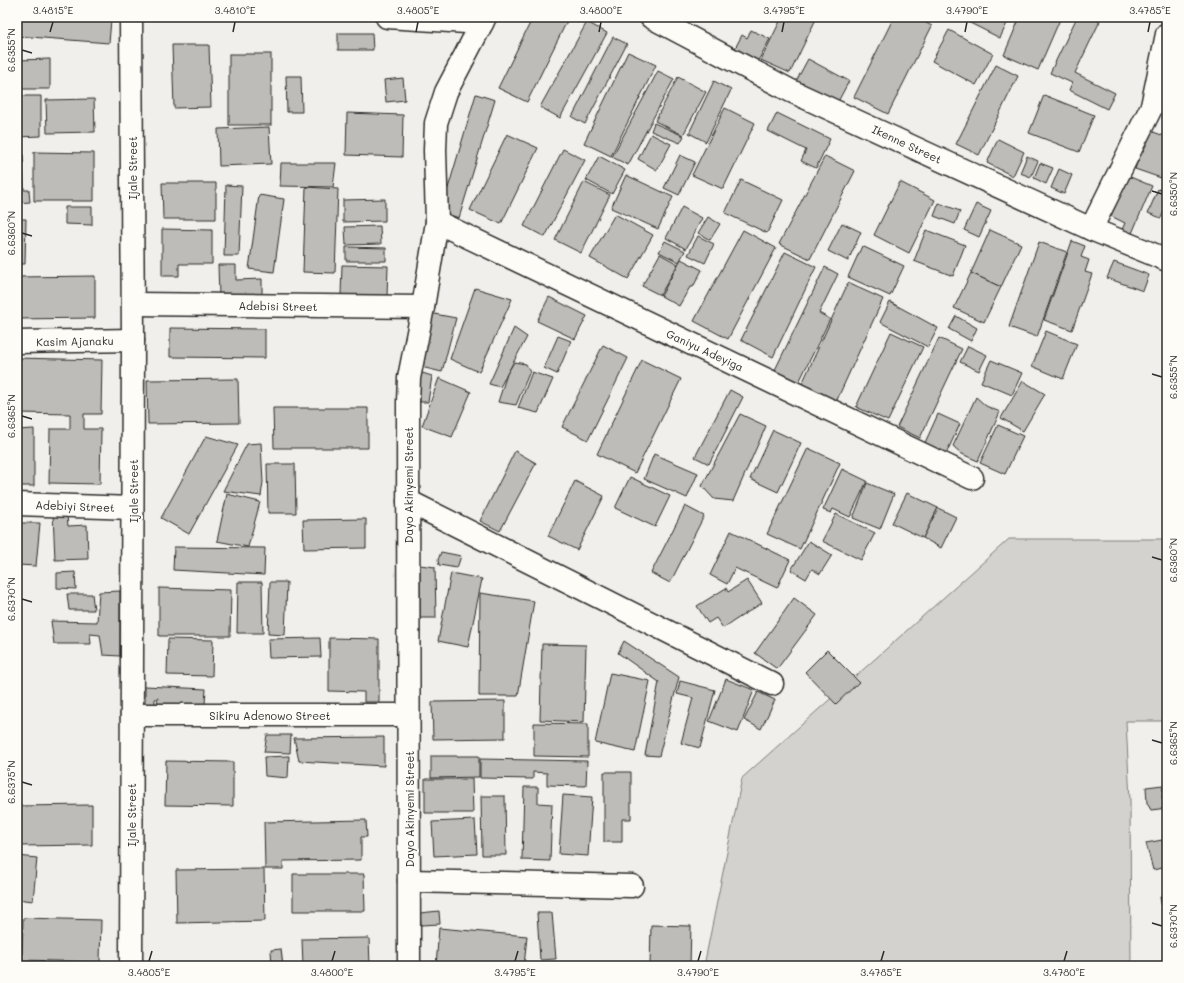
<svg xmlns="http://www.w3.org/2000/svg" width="1184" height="983" font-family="Mali,sans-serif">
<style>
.green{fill:#d3d2cf;stroke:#7f7e7d}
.building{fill:#bdbcb8;stroke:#2b2b2b}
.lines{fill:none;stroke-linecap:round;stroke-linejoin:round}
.minor-casing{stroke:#2b2b2b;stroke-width:25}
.minor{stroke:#fdfcf7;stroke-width:22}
.ticks{fill:none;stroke:#2b2b2b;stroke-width:1.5}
.labels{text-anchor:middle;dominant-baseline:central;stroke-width:4;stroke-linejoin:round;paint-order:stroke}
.street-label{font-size:11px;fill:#2b2b2b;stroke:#fdfcf7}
.neatline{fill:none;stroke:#2b2b2b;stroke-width:1.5}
.ticks-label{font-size:10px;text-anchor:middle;fill:#2b2b2b}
</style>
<rect width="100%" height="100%" fill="#f0efeb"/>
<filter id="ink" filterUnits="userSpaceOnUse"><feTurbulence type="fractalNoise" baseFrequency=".025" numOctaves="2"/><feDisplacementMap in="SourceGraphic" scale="8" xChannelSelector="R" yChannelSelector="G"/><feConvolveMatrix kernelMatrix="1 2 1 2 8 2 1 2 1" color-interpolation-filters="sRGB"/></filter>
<g filter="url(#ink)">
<path class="green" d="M1009,539H1167V721H1126L1130,800L1131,966H704L742,778Z"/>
<g class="building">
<path d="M17,17H65L111,20L109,43L17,36Z"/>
<path d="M533,17H559L567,21L527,102L498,88Z"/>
<path d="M782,17H817L790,73L761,60Z"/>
<path d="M894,17H915L932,26L888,114L854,97Z"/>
<path d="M958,17H1010L1000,38Z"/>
<path d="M1020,17H1061L1038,70L1004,55Z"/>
<path d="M1077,17H1094V18L1100,21L1075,73L1115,93L1107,109L1069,90L1072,83L1050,73Z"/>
<path d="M587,22L607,33L560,118L540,107Z"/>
<path d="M751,30L770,39L754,68L731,56L742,35L747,38Z"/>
<path d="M949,30L993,54L976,85L932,61Z"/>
<path d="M338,33H372L373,50H338Z"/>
<path d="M613,37L627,44L585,124L572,117Z"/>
<path d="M172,45H209L211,107L174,108Z"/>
<path d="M628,52L656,65L611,156L584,143Z"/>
<rect x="229" y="54" width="42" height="71"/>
<path d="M50,59V89H17V60Z"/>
<path d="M808,59L849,81L834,109L793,87Z"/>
<path d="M996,65L1018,76L979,155L956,144Z"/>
<path d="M658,71L674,79L628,165L612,157Z"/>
<path d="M286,76H301L302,112H287Z"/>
<path d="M678,77L706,92L683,135L655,121Z"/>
<path d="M403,78L405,100L386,102L384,80Z"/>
<path d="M714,81L731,90L706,142L689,133Z"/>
<path d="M476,94L495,100L459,218L441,212Z"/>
<path d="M1044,95L1094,115L1079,152L1029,133Z"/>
<path d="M17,96H41V136L17,137Z"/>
<path d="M94,99L95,132L47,133L46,100Z"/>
<path d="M725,108L755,123L723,189L692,175Z"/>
<path d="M347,113L403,115L402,157L346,155Z"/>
<path d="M777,113L830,139L816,168L801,161L806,150L768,131Z"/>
<path d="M654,123L684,136L680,143L651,131Z"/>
<path d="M269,127L271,164L219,166L218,129Z"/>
<path d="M1148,130L1167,137V161L1161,178L1135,169Z"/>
<path d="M507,134L538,148L501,224L470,210Z"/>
<path d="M651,134L671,144L657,170L638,159Z"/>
<path d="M998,139L1024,152L1013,176L987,163Z"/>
<path d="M563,149L585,160L545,237L524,226Z"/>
<path d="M34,152L94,153V201H34Z"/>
<path d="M17,153H23L24,190H29L30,202L17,203Z"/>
<path d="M680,155L695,162L679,195L664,188Z"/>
<path d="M599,156L625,170L612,194L586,180Z"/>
<path d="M825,156L855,171L810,259L779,244Z"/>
<path d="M1027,156L1038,161L1031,177L1020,173Z"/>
<path d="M281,163H336L333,187L280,186Z"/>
<path d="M1040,163L1053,168L1046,184L1034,178Z"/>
<path d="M1059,169L1072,175L1064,194L1051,188Z"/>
<path d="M626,175L673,197L658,229L611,208Z"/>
<path d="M1128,176L1152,186L1130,238L1120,234L1125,223L1111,216Z"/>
<path d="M741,180L783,200L767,233L725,213Z"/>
<path d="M584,182L610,195L581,253L555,240Z"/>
<path d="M900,182L935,200L909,253L874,235Z"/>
<path d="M162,183H216V219H163Z"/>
<path d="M226,185L242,186L239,256H224Z"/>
<path d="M306,187L338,189L335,273L303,272Z"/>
<path d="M1158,189L1167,192V205L1161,218L1148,213Z"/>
<path d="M259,195L284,199L274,272L249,269Z"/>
<path d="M385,199V221L343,222V200Z"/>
<path d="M939,203L960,211L955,224L934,216Z"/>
<path d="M976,204L991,211L979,237L964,230Z"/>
<path d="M65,207H92V225L65,224Z"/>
<path d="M682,207L702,218L686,249L666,238Z"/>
<path d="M615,214L653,235L628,279L590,258Z"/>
<path d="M708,217L720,224L710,240L698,233Z"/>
<path d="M17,219H26L25,264H17Z"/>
<path d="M842,223L861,232L848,261L828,251Z"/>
<path d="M380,226L381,244L346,245L345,227Z"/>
<path d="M162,229L212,230V264H179V276H162Z"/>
<path d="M743,230L776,248L728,339L694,321Z"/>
<path d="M926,230L965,245L953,276L914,261Z"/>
<path d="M990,230L1021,244L1001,287L971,273Z"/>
<path d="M698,236L714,244L705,263L688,255Z"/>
<path d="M665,241L685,251L679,262L659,252Z"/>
<path d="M1072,241L1085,246L1081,257L1089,260L1085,272L1092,274L1072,330L1044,320Z"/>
<path d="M1039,242L1067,252L1037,337L1009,327Z"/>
<path d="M862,246L904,266L890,296L848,277Z"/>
<path d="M346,247L386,248V261H346Z"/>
<path d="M785,252L816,267L773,357L741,340Z"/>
<path d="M660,254L678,264L660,295L642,286Z"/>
<path d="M681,259L702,270L693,287H690L679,306L661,296Z"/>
<path d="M1114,262L1149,275L1143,291L1107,278Z"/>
<path d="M218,265H236V280L262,279V295L219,296Z"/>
<path d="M342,265L388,266L387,296L341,295Z"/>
<path d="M825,267L838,274L819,313L830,319L797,386L773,374Z"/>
<path d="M971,273L1001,287L984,322L954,308Z"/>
<path d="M95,276V318L17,319V277Z"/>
<path d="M848,283L883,299L836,402L801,386Z"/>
<path d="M475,288L512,299L479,372L450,359Z"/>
<path d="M549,297L587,316L575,339L537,321Z"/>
<path d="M890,302L938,328L928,347L880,322Z"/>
<path d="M429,313L456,318L442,372L421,367Z"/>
<path d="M956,316L977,328L971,341L949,329Z"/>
<path d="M170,328L265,329V358L170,357Z"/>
<path d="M514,328L527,337L500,387L489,384Z"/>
<path d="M1046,331L1077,344L1063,379L1032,366Z"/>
<path d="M891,332L923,347L888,421L856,407Z"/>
<path d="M558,336L571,341L557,374L544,368Z"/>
<path d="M939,338L962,349L920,438L897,427Z"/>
<path d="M603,345L628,358L588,440L562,427Z"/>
<path d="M968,346L987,355L979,371L960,362Z"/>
<path d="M17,358L102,360L101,414H84V429H101L100,484L49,483L50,429H70V414L17,413Z"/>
<path d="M642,360L681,379L635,473L597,454Z"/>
<path d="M991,360L1022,373L1012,395L981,382Z"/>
<path d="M514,362L526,364L530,371L516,405L498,402L507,374Z"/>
<path d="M419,372L432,376L428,402H420Z"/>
<path d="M532,372L553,379L538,413L518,408Z"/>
<path d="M439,378L471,392L452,437L422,426Z"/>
<path d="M238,379L239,423L148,424L147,380Z"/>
<path d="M1023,381L1045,394L1023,431L1001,418Z"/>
<path d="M730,390L743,397L709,464L695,457Z"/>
<path d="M976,397L986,406L1000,412L978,461L962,454L953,446Z"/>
<path d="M273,408H368V448H274Z"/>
<path d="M740,414L766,426L733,501L714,499L702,486Z"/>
<path d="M938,414L960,424L945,456L923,447Z"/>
<path d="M998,425L1023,436L1005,474L980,463Z"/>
<path d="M34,429V486H17V430Z"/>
<path d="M773,430L801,443L778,492L750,479Z"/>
<path d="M206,436L238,445L189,534L161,518Z"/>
<path d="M261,443L263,482L261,496L223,491L247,444Z"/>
<path d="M808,448L840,463L800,549L767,534Z"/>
<path d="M515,451L536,463L500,531L480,521Z"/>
<path d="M654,454L698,473L687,498L644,479Z"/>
<path d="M267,464H295L296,513H268Z"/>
<path d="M842,469L867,481L850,517L833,509L831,513L823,510Z"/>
<path d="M630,477L670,496L655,527L615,508Z"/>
<path d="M575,481L604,496L577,550L548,536Z"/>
<path d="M867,483L894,494L880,529L853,518Z"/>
<path d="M907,493L938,508L923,538L892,523Z"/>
<path d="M227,494L260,502L248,547L217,541Z"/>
<path d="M685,506L704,516L670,583L651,573Z"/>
<path d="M938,508L956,517L941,548L923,538Z"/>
<path d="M53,514L67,515L68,526L87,525L88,559L55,560Z"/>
<path d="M836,514L875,533L861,560L822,541Z"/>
<path d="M366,519V548L304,549L303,520Z"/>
<path d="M17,523H40L36,566L17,565Z"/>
<path d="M731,531L790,560L777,588L735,568L727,584L710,575Z"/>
<path d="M809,541L832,555L820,574L812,569L806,579L791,570Z"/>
<path d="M174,547L265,548L264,575L173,570Z"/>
<path d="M441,552L461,556L457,568L439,565L438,560Z"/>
<path d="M420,565L435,567L436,618H420Z"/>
<path d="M75,572L76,589L57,588V573Z"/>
<path d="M451,573L482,579L468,647L438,641Z"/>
<path d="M747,580L762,603L723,628L716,618L708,623L697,606L726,588L728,592Z"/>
<path d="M238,582H262L263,633H237Z"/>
<path d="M270,582H287L285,635L268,634Z"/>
<path d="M159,588L231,590L230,636H159Z"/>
<path d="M120,591V656L103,655L100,635L90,634L91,644H54L51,621L97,622L99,592Z"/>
<path d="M480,593L534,601L518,696H479Z"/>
<path d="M67,594H92L94,610H69Z"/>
<path d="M794,598L817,615L777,669L755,653Z"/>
<path d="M17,625H19L20,673H17Z"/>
<path d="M320,638L321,657L269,658L268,639Z"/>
<path d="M329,638L379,639V702H364V692L329,691Z"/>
<path d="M168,639L213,640L212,676L167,675Z"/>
<path d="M624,641L679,677L659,756L645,755L659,682L618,653Z"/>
<path d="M542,644L586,645L584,722L540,720Z"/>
<path d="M827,650L859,682L836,704L805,672Z"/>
<path d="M610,673L650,681L635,752L595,743Z"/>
<path d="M726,679L754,690L738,732L709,721Z"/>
<path d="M680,681L715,690L700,748L681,743L693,698L677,694Z"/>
<path d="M145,686L206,689L205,704H157L158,698L155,699V708L145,707Z"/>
<path d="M758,692L775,700L761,729L744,720Z"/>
<path d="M505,701V738L433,739L432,702Z"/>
<path d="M534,723L588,724V757L534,756Z"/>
<path d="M267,735H291L290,753L264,752Z"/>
<path d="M384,737V766L299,761L294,738Z"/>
<path d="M289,756L288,778L265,776L264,757Z"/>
<path d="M431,756H479V777L431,778Z"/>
<path d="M480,759L587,761L586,786L547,785V773L533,772V779L480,778Z"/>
<path d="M166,761L233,762V806L165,805Z"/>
<path d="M604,772H631V819H622V842H604Z"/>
<path d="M425,779H472L473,813H425Z"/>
<path d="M1163,785L1162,798L1167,804V808L1151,810L1147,803L1146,787Z"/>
<path d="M524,787H538V803L552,804L550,861L522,860Z"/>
<path d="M563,795L592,797L588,856L559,854Z"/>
<path d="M481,796H505L506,855H482Z"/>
<path d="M92,805V845L17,846V806Z"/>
<path d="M366,820L367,837H361V860L283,861V869H265L264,822Z"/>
<path d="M475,820L477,854L434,856L432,822Z"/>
<path d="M1162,840L1167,862V867L1153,870L1146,843Z"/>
<path d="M17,856L37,858L33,901L17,899Z"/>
<path d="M264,869L265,921L177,923L176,870Z"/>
<path d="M293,874H364L365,911H293Z"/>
<path d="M1167,896V927H1165L1160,897Z"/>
<path d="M439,911L440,924L421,925L420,913Z"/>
<path d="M537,913H552L556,959L540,960Z"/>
<path d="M23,918L101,920L100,962L22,960Z"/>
<path d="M651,925L691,926L690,966H650Z"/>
<path d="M439,928L527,936L524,966H436Z"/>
<path d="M369,938L370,966H303L302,939Z"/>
<path d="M281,949L283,966H272L271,950Z"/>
</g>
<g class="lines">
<g class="minor-casing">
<g id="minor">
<path d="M387,17L482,23"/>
<path d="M651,17L791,91L1091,229L1167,260"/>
<path d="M437,222L972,478"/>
<path d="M1091,229L1152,106L1167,34"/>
<path d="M133,304L423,307"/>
<path d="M17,342L133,340"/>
<path d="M408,501L772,684"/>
<path d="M17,504L132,508"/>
<path d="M132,715H408"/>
<path d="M409,881L632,886"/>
<path d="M131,966L133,340L131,17"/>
<path d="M409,966L408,402L409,378L423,307L437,222L435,150L436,123L446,92L482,23L485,17"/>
</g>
</g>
<use href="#minor" class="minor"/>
</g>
</g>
<path class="ticks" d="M50,32L53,22M233,32L235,22M416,32L418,22M599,32L601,22M782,32L784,22M965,32L967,22M1148,32L1150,22M22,50L32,53M1152,191L1162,194M22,233L32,236M1152,374L1162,377M22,416L32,419M1152,557L1162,560M22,599L32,602M1152,740L1162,743M22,782L32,785M1152,923L1162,926M149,961L152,951M332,961L335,951M515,961L518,951M698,961L701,951M881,961L884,951M1064,961L1067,951"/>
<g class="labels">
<g class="street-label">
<text transform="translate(907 144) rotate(25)">Ikenne Street</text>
<text transform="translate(132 168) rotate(-90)">Ijale Street</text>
<text transform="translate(278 306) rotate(1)">Adebisi Street</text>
<text transform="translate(75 341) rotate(-1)">Kasim Ajanaku</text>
<text transform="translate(705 350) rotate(25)">Ganiyu Adeyiga</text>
<text transform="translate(408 485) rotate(-90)">Dayo Akinyemi Street</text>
<text transform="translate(133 491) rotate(-90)">Ijale Street</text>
<text transform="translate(75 506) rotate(2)">Adebiyi Street</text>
<text x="270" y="715">Sikiru Adenowo Street</text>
<text transform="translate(409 809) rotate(-90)">Dayo Akinyemi Street</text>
<text transform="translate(131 815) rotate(-90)">Ijale Street</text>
</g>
</g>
<rect width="1184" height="983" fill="none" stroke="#fdfcf7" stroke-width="44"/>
<rect x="22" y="22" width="1140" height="939" class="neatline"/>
<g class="ticks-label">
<text x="53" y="14">3.4815°E</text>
<text x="235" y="14">3.4810°E</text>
<text x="418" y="14">3.4805°E</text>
<text x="601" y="14">3.4800°E</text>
<text x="784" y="14">3.4795°E</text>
<text x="967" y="14">3.4790°E</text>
<text x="1150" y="14">3.4785°E</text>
<text transform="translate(11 50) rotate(-90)" y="4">6.6355°N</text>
<text transform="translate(1173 194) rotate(-90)" y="4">6.6350°N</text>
<text transform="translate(11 233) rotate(-90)" y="4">6.6360°N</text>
<text transform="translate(1173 377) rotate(-90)" y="4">6.6355°N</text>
<text transform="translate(11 416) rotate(-90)" y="4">6.6365°N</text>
<text transform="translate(1173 560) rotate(-90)" y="4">6.6360°N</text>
<text transform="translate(11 599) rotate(-90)" y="4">6.6370°N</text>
<text transform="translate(1173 743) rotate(-90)" y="4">6.6365°N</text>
<text transform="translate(11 782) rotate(-90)" y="4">6.6375°N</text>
<text transform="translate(1173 926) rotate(-90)" y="4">6.6370°N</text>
<text x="149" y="976">3.4805°E</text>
<text x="332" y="976">3.4800°E</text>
<text x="515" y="976">3.4795°E</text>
<text x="698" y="976">3.4790°E</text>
<text x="881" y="976">3.4785°E</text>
<text x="1064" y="976">3.4780°E</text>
</g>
</svg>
